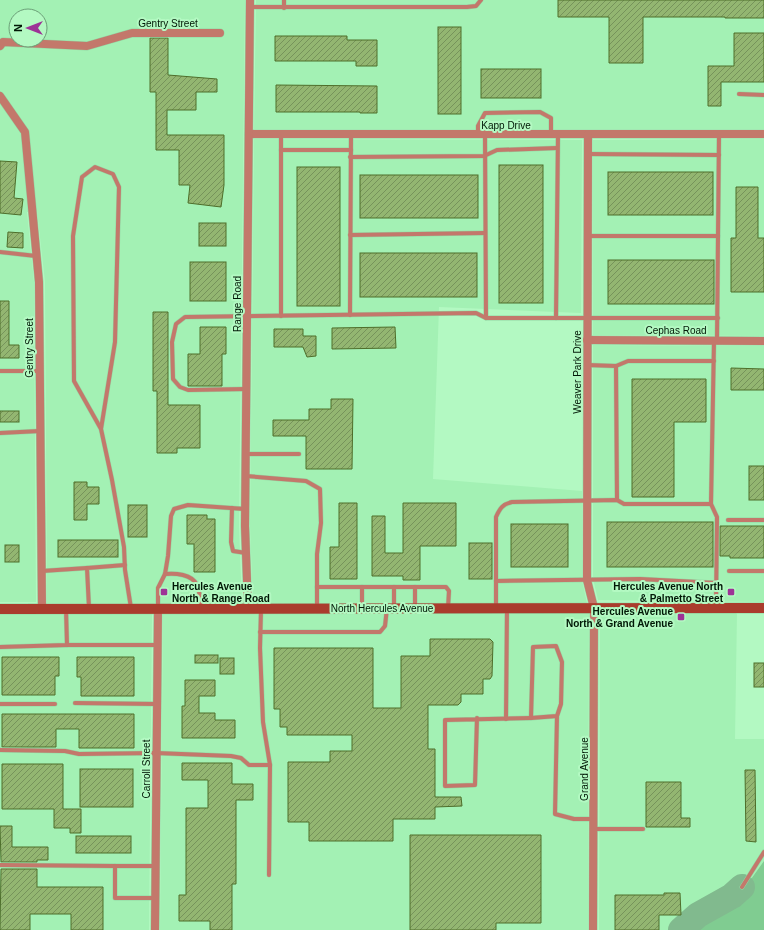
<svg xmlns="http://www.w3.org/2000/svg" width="764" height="930" font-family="Arial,sans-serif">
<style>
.built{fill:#a3f1b4;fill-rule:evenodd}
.grass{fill:#80cc91}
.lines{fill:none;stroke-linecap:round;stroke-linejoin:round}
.taxiway{stroke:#81ba8e;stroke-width:26}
.building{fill:url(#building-hatch);stroke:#4e6e2a}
.lane-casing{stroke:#96d5a4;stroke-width:5}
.street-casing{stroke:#96d5a4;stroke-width:9}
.secondary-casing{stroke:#96d5a4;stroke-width:11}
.lane{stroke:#c3786b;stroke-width:4}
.street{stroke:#c3786b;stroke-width:8}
.secondary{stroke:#aa3c2d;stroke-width:10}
.poi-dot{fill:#9d3396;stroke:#b3f9c2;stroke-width:1.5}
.labels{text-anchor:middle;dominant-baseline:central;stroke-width:4;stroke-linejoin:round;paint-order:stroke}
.street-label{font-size:10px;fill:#001806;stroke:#b3f9c2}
.poi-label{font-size:10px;font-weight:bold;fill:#001806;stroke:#b3f9c2;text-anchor:end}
</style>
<defs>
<pattern id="building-hatch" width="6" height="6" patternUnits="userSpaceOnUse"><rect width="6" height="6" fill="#93b671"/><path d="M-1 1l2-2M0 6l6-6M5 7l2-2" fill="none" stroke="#76935b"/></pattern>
</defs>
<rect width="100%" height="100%" fill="#b3f9c2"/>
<g class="built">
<path d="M0,0H245L239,526L242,603H47L45,282L37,211L27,212L34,282L36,602H0ZM16,16H40V40H16Z"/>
<path d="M256,0H764V129H254Z"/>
<path d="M254,139L582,140L581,313L439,307L433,479L582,491V580L587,603H253L250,526Z"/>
<path d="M764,139V336L593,335V140Z"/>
<path d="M593,345L764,346V602L598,600L593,579Z"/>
<path d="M163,613H589L588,930H160Z"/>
<path d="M600,613H737L735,739H764V930H599Z"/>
<path d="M0,614H152L149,930H0Z"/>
</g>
<path class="grass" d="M764,861V930H688L699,920L733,899L744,889Z"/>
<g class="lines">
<path class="taxiway" d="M681,930L698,915L732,896L742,887"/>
</g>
<g class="building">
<path d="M558,0H764V18H725V17H643V63H609V17H558Z"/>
<rect x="438" y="27" width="23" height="87"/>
<path d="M734,33H764V82H721V106H708V66H734Z"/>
<path d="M275,36H347V40H377V66H356V61H275Z"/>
<path d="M150,38H168V75L217,79V92H196V110H167V135H224V185L221,207L188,203L190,185H179V150H156V92H150Z"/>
<rect x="481" y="69" width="60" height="29"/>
<path d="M276,85L377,86V113H360V112H276Z"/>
<path d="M0,161L17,162L14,198L23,199L21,215L0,213Z"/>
<rect x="499" y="165" width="44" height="138"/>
<rect x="297" y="167" width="43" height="139"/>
<rect x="608" y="172" width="105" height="43"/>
<rect x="360" y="175" width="118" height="43"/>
<path d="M736,187H758V238H764V292H731V238H736Z"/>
<rect x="199" y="223" width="27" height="23"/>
<path d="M8,232L23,233V248L7,247Z"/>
<rect x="360" y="253" width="117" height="44"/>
<rect x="608" y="260" width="106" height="44"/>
<rect x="190" y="262" width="36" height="39"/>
<path d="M0,301H9V345H19V358H0Z"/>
<path d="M153,312H168V405H200V448H177V453H157V391H153Z"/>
<path d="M200,327H226V354H222V386H188V354H200Z"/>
<path d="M395,327L396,348L332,349V328Z"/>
<path d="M274,329H303V336H316V356L307,357L303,347H274Z"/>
<path d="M731,368L764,369V390H731Z"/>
<path d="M632,379H706V422H674V497H632Z"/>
<path d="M331,399H353L352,469H306V436H273V420H309V409H331Z"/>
<rect x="0" y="411" width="19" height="11"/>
<rect x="749" y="466" width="15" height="34"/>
<path d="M74,482H87V487H99V504H87V520H74Z"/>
<path d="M339,503H357V579H330V547H339Z"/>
<path d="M403,503H456V546H420V580H403V576H372V516H385V553H403Z"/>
<rect x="128" y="505" width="19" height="32"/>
<path d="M187,515H207V519H215V572H194V544H187Z"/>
<rect x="607" y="522" width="106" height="45"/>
<rect x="511" y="524" width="57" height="43"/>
<path d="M720,526H764V558H730V556H720Z"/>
<rect x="58" y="540" width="60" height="17"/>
<rect x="469" y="543" width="23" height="36"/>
<rect x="5" y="545" width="14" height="17"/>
<path d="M430,639H490L493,642L492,676L490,679H483V694H461V702L458,705H428V749H435V797H461L462,806L435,807V819H393V841H309V822H288V762H330V751H352V735H287V727H280V709H274V648H373V708H401V656H430Z"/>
<rect x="195" y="655" width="23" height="8"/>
<path d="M2,657H59V676H55V695H2Z"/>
<path d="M77,657H134V696H81V677H77Z"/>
<rect x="220" y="658" width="14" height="16"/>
<rect x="754" y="663" width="10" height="24"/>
<path d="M185,680H215V696H199V713H215V720H235V738H182V706H185Z"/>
<path d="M2,714H134V748H79V729H56V747H2Z"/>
<path d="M182,763H232V784H253V800H236V884H232V930H210V921H179V895H186V808H208V780H182Z"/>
<path d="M2,764H63V809H81V833H70V828H54V809H2Z"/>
<rect x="80" y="769" width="53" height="38"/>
<path d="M745,770H755L756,842L746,841Z"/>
<path d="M646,782H681V818H690V827H646Z"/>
<path d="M0,826H12V847H48V860H37V862H1Z"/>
<path d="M410,835H541V923H496V930H410Z"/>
<rect x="76" y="836" width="55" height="17"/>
<path d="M1,869H37V887H103V930H71V914H30V930H0Z"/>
<path d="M664,893H680L681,915H659V930H615V895H664Z"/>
</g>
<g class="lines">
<g class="lane-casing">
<g id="lane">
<path d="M284,0V8"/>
<path d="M250,7H467L476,6L481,0"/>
<path d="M739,94L764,95"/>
<path d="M281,134V316"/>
<path d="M478,134V126L485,113L540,112L551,118V135"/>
<path d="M485,135L486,318"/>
<path d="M281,150H351"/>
<path d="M588,154L719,155"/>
<path d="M350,157L484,156L497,150L557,148"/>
<path d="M350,235L485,233"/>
<path d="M587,236H718"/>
<path d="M0,252L36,256"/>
<path d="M350,315L351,135"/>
<path d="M556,318L558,135"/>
<path d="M717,341L719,134"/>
<path d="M587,365L616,366L617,500"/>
<path d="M616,366L628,361H714"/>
<path d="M0,371H39"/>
<path d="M246,389L188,390L180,387L173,379L172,342L176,324L185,317L476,313L486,318H718"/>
<path d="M101,429L74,381L73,236L82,177L95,167L113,174L119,187L115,342L101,429L112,480L124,547L125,570L131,608"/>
<path d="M0,433L40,431"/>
<path d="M246,454H299"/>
<path d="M246,476L306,481L320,489L321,523L317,554V608"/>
<path d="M711,504L717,517L716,607"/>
<path d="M232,508L231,542L233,551L246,553"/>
<path d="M728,520H764"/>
<path d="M42,571L87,568"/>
<path d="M729,571H764"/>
<path d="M165,574C175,573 192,574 197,585C200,591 200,601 202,608"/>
<path d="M496,581L640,579L717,583"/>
<path d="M317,587H415"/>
<path d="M362,587V608"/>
<path d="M394,587V608"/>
<path d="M89,608L87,568L125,565"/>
<path d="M158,608V588L165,574L168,556L171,516L174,509L188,505L245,509"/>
<path d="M415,608V587H446L449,591L448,608"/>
<path d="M496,608V517C500,508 503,504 512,502L617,500L624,504H711L714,341"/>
<path d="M261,610L260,648L263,722L270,765L269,875"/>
<path d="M260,632H380L385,626L387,608"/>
<path d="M67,645H157"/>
<path d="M0,647L67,645L66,609"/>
<path d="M75,703L157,704"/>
<path d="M0,704H55"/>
<path d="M557,716L531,718L533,647L556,646L562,662L561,704L557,716L555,814L574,819H594"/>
<path d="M477,718L475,785L445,786V720L531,718"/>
<path d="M506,719L507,608"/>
<path d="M0,750L65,751L79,754L156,753L231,756L241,758L249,765H270"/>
<path d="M594,829H643"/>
<path d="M0,865L115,866"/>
<path d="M742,887L764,852"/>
<path d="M155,898H115V866H155"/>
</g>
</g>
<g class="street-casing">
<g id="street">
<path d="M0,46L3,42L87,46L132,33H220"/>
<path d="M0,96L25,132L39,282L42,609"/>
<path d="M249,134H764"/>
<path d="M588,135L587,580L594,608L593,930"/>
<path d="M587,340L764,341"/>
<path d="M248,608L245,526L250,0"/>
<path d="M155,930L158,609"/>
</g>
</g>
<g class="secondary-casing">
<path id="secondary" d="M0,609L764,608"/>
</g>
<use href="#lane" class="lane"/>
<use href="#street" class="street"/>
<use href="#secondary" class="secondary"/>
</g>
<g class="poi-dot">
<rect x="160" y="588" width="8" height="8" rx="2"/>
<rect x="727" y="588" width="8" height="8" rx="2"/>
<rect x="677" y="613" width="8" height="8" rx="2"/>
</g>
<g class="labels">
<g class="street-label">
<text x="168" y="23">Gentry Street</text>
<text x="506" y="125">Kapp Drive</text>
<text transform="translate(237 304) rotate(-90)">Range Road</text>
<text x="676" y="330">Cephas Road</text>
<text transform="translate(29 348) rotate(-90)">Gentry Street</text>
<text transform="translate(577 372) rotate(-90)">Weaver Park Drive</text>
<text x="382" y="608">North Hercules Avenue</text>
<text transform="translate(146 769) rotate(-90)">Carroll Street</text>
<text transform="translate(584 769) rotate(-90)">Grand Avenue</text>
</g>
<g class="poi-label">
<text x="172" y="586" text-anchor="start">Hercules Avenue<tspan x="172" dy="12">North &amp; Range Road</tspan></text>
<text x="723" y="586">Hercules Avenue North<tspan x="723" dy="12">&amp; Palmetto Street</tspan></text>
<text x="673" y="611">Hercules Avenue<tspan x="673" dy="12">North &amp; Grand Avenue</tspan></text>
</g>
</g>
<g transform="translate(28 28) rotate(270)"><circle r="19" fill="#b3f9c2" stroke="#6b9f77"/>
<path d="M0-3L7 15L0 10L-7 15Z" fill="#9d3396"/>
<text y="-6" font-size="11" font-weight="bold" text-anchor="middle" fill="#001806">N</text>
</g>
</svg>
